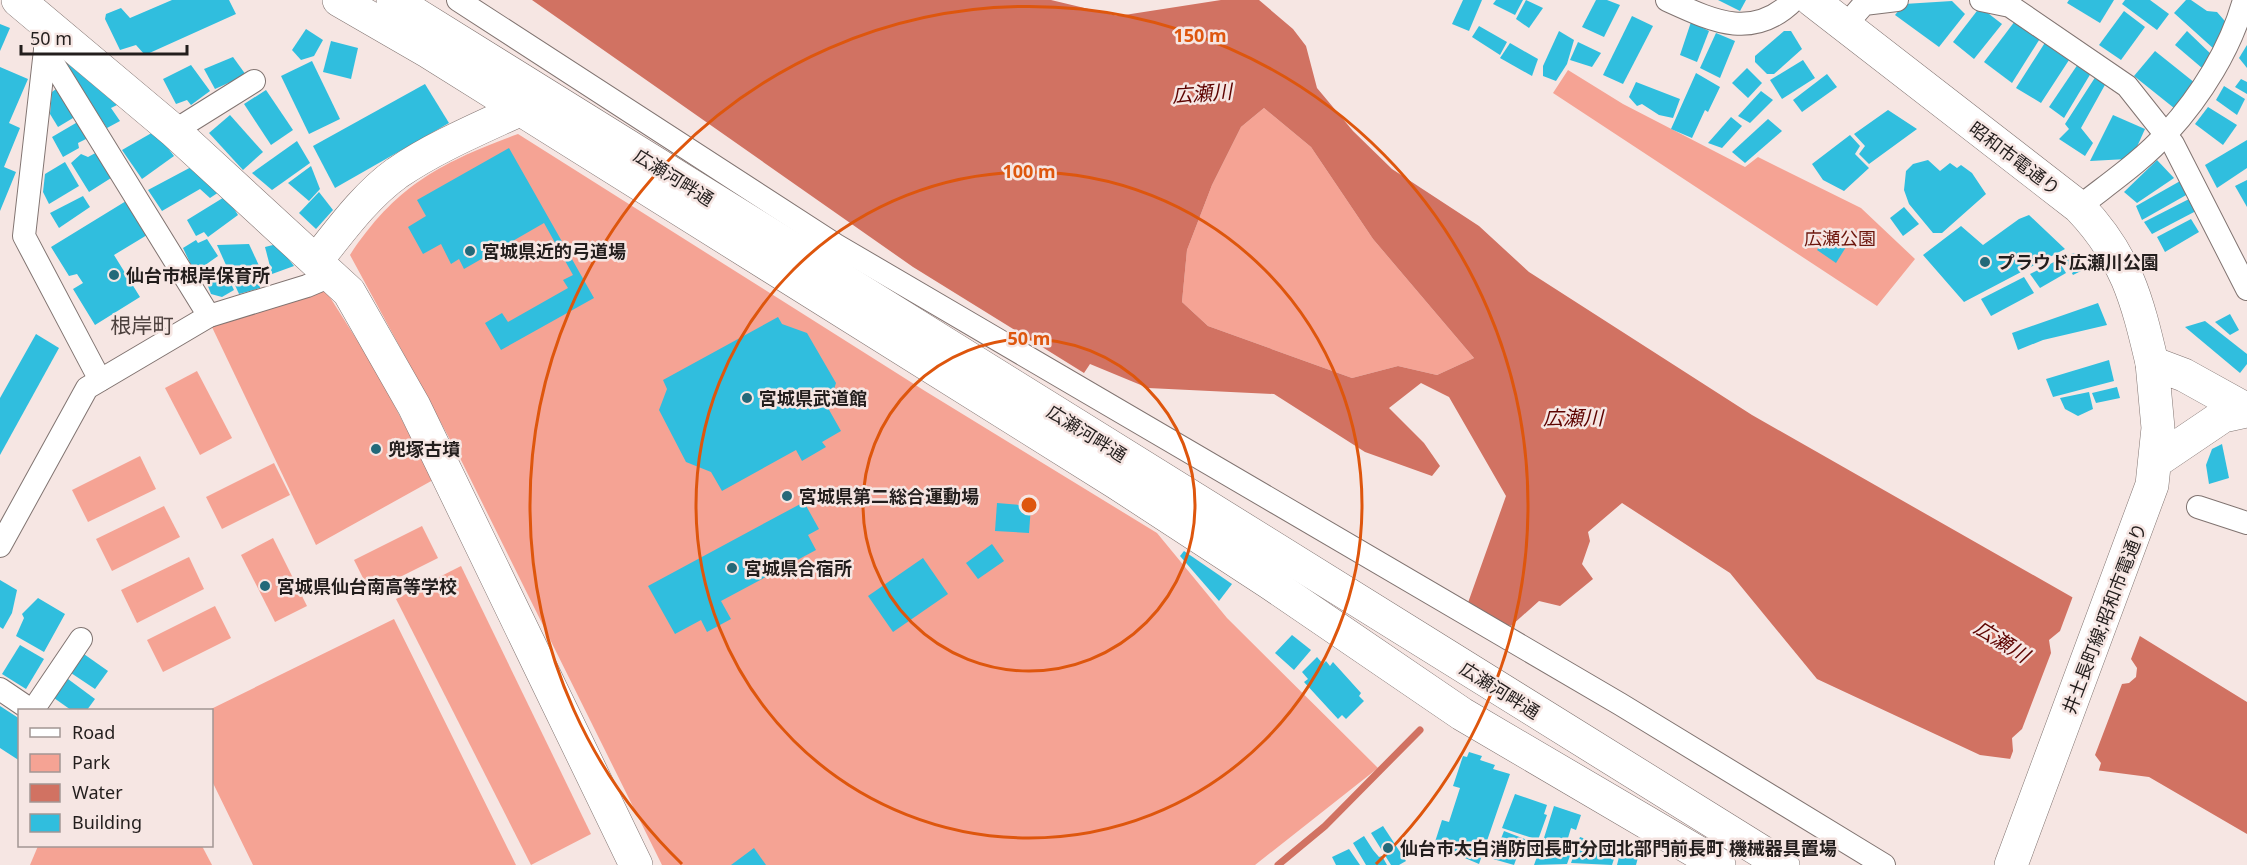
<svg xmlns="http://www.w3.org/2000/svg" width="2247" height="865" font-family="'Noto Sans','Noto Sans JP',sans-serif">
<style>
.green{fill:#f5a394}
.water{fill:#d17262;fill-rule:evenodd}
.pier{fill:#f6e6e3}
.lines{fill:none;stroke-linecap:round;stroke-linejoin:round}
.stream{stroke:#d17262;stroke-width:7}
.building{fill:#30bede}
.street-casing{stroke:#817471;stroke-width:24}
.secondary-casing{stroke:#817471;stroke-width:34}
.primary-casing{stroke:#817471;stroke-width:34}
.street{stroke:#fff;stroke-width:22}
.secondary{stroke:#fff;stroke-width:33}
.primary{stroke:#fff;stroke-width:33}
.ring{fill:none;stroke:#de560d;stroke-width:3}
.poi-dot{fill:#246979;stroke:#f6e6e3;stroke-width:2}
.labels{text-anchor:middle;dominant-baseline:central;stroke-width:5;stroke-linejoin:round;paint-order:stroke}
.street-label{font-size:18px;fill:#231e1d;stroke:#f6e6e3}
.park-label{font-size:18px;fill:#6b140a;stroke:#f6e6e3}
.poi-label{font-size:18px;font-weight:bold;fill:#231e1d;stroke:#f6e6e3;text-anchor:start}
.water-label{font-size:20px;font-style:italic;fill:#5d0300;stroke:#f6e6e3}
.quarter-label{font-size:21px;fill:#4d413e;stroke:#f6e6e3}
.centre{fill:#de560d;stroke:#f6e6e3;stroke-width:3}
.ring-label{font-size:18px;text-anchor:middle;font-weight:bold;fill:#de560d;stroke:#f6e6e3;stroke-width:5;stroke-linejoin:round;paint-order:stroke}
</style>
<rect width="100%" height="100%" fill="#f6e6e3"/>
<g class="green">
<path d="M1568,70L1623,104L1745,167L1758,157L1861,208L1915,259L1877,306L1553,93Z"/>
<path d="M1264,108L1311,147L1373,239L1474,358L1437,375L1398,366L1352,378L1208,326L1182,302L1187,250L1212,185L1241,127Z"/>
<path d="M518,134L925,391L1157,533L1227,618L1378,768L1255,865H662L460,458L350,255C396,185 442,162 518,134Z"/>
<path d="M326,291L376,370L433,480L316,545L211,325L220,318Z"/>
<path d="M197,371L232,438L200,455L165,388Z"/>
<path d="M140,456L156,489L88,522L72,490Z"/>
<path d="M274,463L290,495L222,529L206,497Z"/>
<path d="M164,506L180,537L112,571L96,539Z"/>
<path d="M422,526L438,558L370,592L354,560Z"/>
<path d="M273,538L307,606L275,622L241,555Z"/>
<path d="M189,557L204,589L137,623L121,590Z"/>
<path d="M461,566L591,834L531,865L396,599Z"/>
<path d="M215,606L231,638L163,672L147,640Z"/>
<path d="M394,619L516,865H253L212,781V710H209Z"/>
<path d="M38,846H202L212,865H30Z"/>
</g>
<path class="water" d="M532,0H1051L1118,16L1221,0H1259L1293,29L1306,46L1317,88L1353,131L1392,169L1479,226L1529,272L1752,415L2135,633L2247,702V834L2149,777L1980,755L1817,679L1730,573L1622,503L1588,532L1590,541L1582,564L1593,579L1560,606L1539,601L1511,626L1464,614L1506,496L1449,397L1421,383L1389,408L1424,443L1440,466L1432,476L1365,452L1274,394L1148,388L1090,364L1084,373L913,267ZM1264,108L1311,147L1373,239L1474,358L1437,375L1398,366L1352,378L1208,326L1182,302L1187,250L1212,185L1241,127Z"/>
<path class="pier" d="M2073,596L2141,633L2131,659L2137,668L2136,677L2129,683L2122,684L2095,755L2101,763L2098,773L2009,762L2013,751L2012,738L2022,729L2051,653L2049,640L2060,631Z"/>
<g class="lines">
<path class="stream" d="M1278,865L1325,826L1420,730"/>
</g>
<g class="building">
<path d="M172,0H229L236,14L145,55L136,45L120,50L105,19L106,14L121,8L130,18Z"/>
<path d="M1463,0H1482L1469,31L1452,24Z"/>
<path d="M1496,0H1523L1515,15L1493,4Z"/>
<path d="M1526,0L1543,8L1529,28L1516,19Z"/>
<path d="M1596,0H1607L1620,5L1604,37L1582,27Z"/>
<path d="M1718,0H1746L1740,11Z"/>
<path d="M2069,0H2114L2100,23L2067,3Z"/>
<path d="M2125,0H2150L2169,14L2157,30L2122,4Z"/>
<path d="M2186,0H2191L2207,11L2217,12L2230,27L2214,49L2174,13Z"/>
<path d="M1952,1L1965,14L1939,47L1895,15L1904,4Z"/>
<path d="M1980,7L2002,24L1974,59L1953,42Z"/>
<path d="M2124,11L2145,27L2121,60L2099,45Z"/>
<path d="M1632,16L1653,26L1623,84L1603,75Z"/>
<path d="M2015,21L2041,37L2012,83L1984,62Z"/>
<path d="M1691,22L1709,31L1697,62L1680,55Z"/>
<path d="M0,24L10,28L0,51Z"/>
<path d="M1479,26L1507,42L1500,55L1472,37Z"/>
<path d="M306,29L323,40L314,56L301,60L292,50Z"/>
<path d="M1559,31L1574,40L1567,64L1556,81L1543,76V66Z"/>
<path d="M1784,31H1791L1802,49L1774,74H1767L1755,62V56Z"/>
<path d="M2187,31L2214,57L2202,68L2175,45Z"/>
<path d="M1716,33L1735,41L1720,78L1700,68Z"/>
<path d="M331,41L358,48L351,79L323,72Z"/>
<path d="M2046,41L2056,46L2054,50L2069,60L2041,103L2016,88Z"/>
<path d="M1578,42L1601,53L1592,67L1570,60Z"/>
<path d="M1510,43L1538,59L1532,76L1500,58Z"/>
<path d="M2247,45V68L2239,58Z"/>
<path d="M2155,51L2195,83L2174,108L2134,76Z"/>
<path d="M233,57L246,75L215,89L204,69Z"/>
<path d="M61,58L117,105L111,108L120,121L107,128Z"/>
<path d="M1803,60L1815,78L1782,99L1770,80Z"/>
<path d="M312,61L340,119L309,134L281,76Z"/>
<path d="M2078,64L2091,73L2064,118L2049,107Z"/>
<path d="M191,65L210,91L191,105L187,100L176,104L163,79Z"/>
<path d="M0,67L28,79L9,123L20,128L4,167L16,172L0,211Z"/>
<path d="M1747,68L1762,83L1748,98L1732,83Z"/>
<path d="M1696,73L1720,87L1708,112L1705,110L1692,138L1671,129Z"/>
<path d="M1827,74L1837,87L1802,112L1793,100Z"/>
<path d="M2096,76L2106,83L2081,128L2093,143L2085,156L2059,139L2069,129L2065,124Z"/>
<path d="M2241,79L2247,82V94L2235,87Z"/>
<path d="M1636,82L1680,99L1673,118L1659,115L1642,104L1637,106L1629,97Z"/>
<path d="M425,84L449,123L335,188L313,146Z"/>
<path d="M60,86L78,115L58,127L50,114L51,102L52,92Z"/>
<path d="M2224,86L2245,99L2237,115L2216,100Z"/>
<path d="M266,90L293,130L271,145L244,104Z"/>
<path d="M1761,91L1773,100L1750,123L1738,116Z"/>
<path d="M2208,107L2237,125L2223,145L2195,124Z"/>
<path d="M1888,110L1917,129L1869,164L1859,154L1865,146L1854,134Z"/>
<path d="M230,115L263,152L243,170L209,133Z"/>
<path d="M2113,115L2145,129L2136,149L2127,159L2090,161Z"/>
<path d="M1731,117L1742,126L1722,148L1708,143Z"/>
<path d="M1768,119L1782,131L1745,163L1732,152Z"/>
<path d="M81,120L90,137L78,143L79,148L63,157L52,137Z"/>
<path d="M155,131L174,156L142,179L122,150Z"/>
<path d="M1850,135L1860,146L1855,154L1869,168L1844,191L1823,180L1812,164Z"/>
<path d="M2247,140V168L2217,188L2205,165Z"/>
<path d="M297,141L310,163L272,190L252,173Z"/>
<path d="M509,148L594,298L501,350L485,323L502,313L508,322L568,288L563,280L573,275L544,223L464,269L459,259L451,264L441,244L423,254L408,227L426,216L417,200Z"/>
<path d="M101,150L111,178L89,192L71,163L81,154L88,157Z"/>
<path d="M1928,160L1940,171L1950,163L1957,168L1961,165L1972,173L1986,194L1942,233H1933L1909,204L1904,190L1906,171L1913,164Z"/>
<path d="M2157,160L2174,178L2137,203L2124,192Z"/>
<path d="M65,162L79,186L49,204L43,192L45,174Z"/>
<path d="M195,165L222,190L210,198L200,189L162,211L148,190Z"/>
<path d="M311,166L320,189L309,201L288,183Z"/>
<path d="M2182,180L2188,194L2142,220L2136,206Z"/>
<path d="M2247,180V207L2235,186Z"/>
<path d="M319,192L333,210L316,229L299,213Z"/>
<path d="M83,196L90,207L59,228L50,213Z"/>
<path d="M226,196L238,215L208,237L204,232L196,236L187,220Z"/>
<path d="M131,198L152,232L114,255L140,297L95,325L73,289L83,283L77,274L69,276L51,247Z"/>
<path d="M2189,199L2196,211L2152,234L2144,222Z"/>
<path d="M1904,207L1919,224L1903,236L1890,218Z"/>
<path d="M2029,215L2065,249L1964,302L1923,255L1961,226L1983,245L2019,219Z"/>
<path d="M2191,219L2199,232L2165,252L2157,237Z"/>
<path d="M1827,235L1846,247L1836,263L1817,250Z"/>
<path d="M207,239L218,256L201,268L191,265L183,248L196,240L198,243Z"/>
<path d="M249,244L261,270L260,288L239,294L217,245Z"/>
<path d="M277,244L294,266L272,274L265,247Z"/>
<path d="M2074,253L2085,269L2073,275L2063,257Z"/>
<path d="M2058,260L2066,273L2040,288L2030,274Z"/>
<path d="M223,267L234,290L222,297L211,294L204,276Z"/>
<path d="M2024,277L2034,293L1991,316L1981,299Z"/>
<path d="M2098,303L2107,325L2043,340L2018,350L2012,333Z"/>
<path d="M2230,314L2239,330L2230,335L2215,322Z"/>
<path d="M778,317L782,324L807,333L836,383L828,408L841,431L822,442L826,447L802,461L796,450L722,491L711,472L686,462L659,410L667,389L663,380Z"/>
<path d="M2205,321L2247,354V364L2240,373L2185,327Z"/>
<path d="M36,334L59,348L0,455V398Z"/>
<path d="M2109,360L2114,381L2053,397L2046,379Z"/>
<path d="M2117,387L2120,398L2096,403L2092,393Z"/>
<path d="M2089,392L2093,409L2078,416L2065,409L2060,398Z"/>
<path d="M2222,444L2229,478L2209,484L2206,465L2212,449Z"/>
<path d="M804,502L819,529L808,535L816,550L721,601L731,619L707,632L701,620L675,634L648,586Z"/>
<path d="M997,503L1031,506L1029,533L995,531Z"/>
<path d="M992,544L1004,561L978,579L966,563Z"/>
<path d="M1184,551L1232,584L1219,601L1180,556Z"/>
<path d="M923,558L948,594L893,632L868,596Z"/>
<path d="M0,580L17,590L12,613L3,629L0,627Z"/>
<path d="M38,598L65,614L44,652L16,636L24,618L22,614Z"/>
<path d="M1292,635L1311,650L1294,670L1275,653Z"/>
<path d="M20,645L44,659L26,689L2,674Z"/>
<path d="M81,652L108,671L95,689L68,671Z"/>
<path d="M1317,657L1323,664L1326,661L1330,666L1333,662L1361,693L1359,696L1364,701L1346,719L1342,715L1338,719L1304,682L1308,679L1302,672Z"/>
<path d="M68,679L95,699L87,710H71L54,698Z"/>
<path d="M0,706L20,719V761L0,748Z"/>
<path d="M1469,752L1482,756L1480,760L1495,765L1493,769L1510,774L1479,864L1434,845L1442,820L1449,822L1460,788L1453,786L1463,756L1467,757Z"/>
<path d="M1515,794L1547,805L1544,814L1547,815L1538,840L1502,828Z"/>
<path d="M1554,806L1581,815L1576,830L1571,828L1565,848L1543,841Z"/>
<path d="M1383,826L1406,861L1399,865H1391L1371,833Z"/>
<path d="M1504,831L1530,841L1524,856L1518,854L1514,865L1493,859Z"/>
<path d="M1364,836L1373,850L1379,857L1382,856L1387,865H1366L1353,843Z"/>
<path d="M1580,837L1617,850L1612,865L1571,863Z"/>
<path d="M1542,843L1571,853L1567,864L1534,865Z"/>
<path d="M754,848L766,865H731Z"/>
<path d="M1349,849L1360,865H1336L1332,857Z"/>
<path d="M1621,849L1639,854L1636,865H1617Z"/>
</g>
<g class="lines">
<g class="street-casing">
<g id="street">
<path d="M458,0L836,245L1620,704L1884,865"/>
<path d="M1667,0C1713,21 1753,41 1794,0"/>
<path d="M1981,0L2010,6L2127,86L2173,144L2247,289"/>
<path d="M45,23V50L24,236L100,380"/>
<path d="M1845,26L1864,4L1897,0"/>
<path d="M45,50L209,316"/>
<path d="M174,131L254,81"/>
<path d="M2079,207C2108,184 2142,161 2167,133C2201,96 2231,48 2244,0"/>
<path d="M2198,507L2247,523"/>
<path d="M0,546L87,388L209,316L307,286L333,275"/>
<path d="M0,689L31,710"/>
<path d="M33,710L81,639"/>
</g>
</g>
<g class="secondary-casing">
<g id="secondary">
<path d="M18,0L174,131L349,292L414,406L636,865"/>
<path d="M339,0L429,52L1117,483L1270,583L1462,714L1719,865"/>
<path d="M393,0L1783,865"/>
<path d="M1812,0L2079,207C2126,256 2137,299 2152,363"/>
<path d="M316,261C340,231 365,196 397,173C435,147 478,129 519,110"/>
</g>
</g>
<g class="primary-casing">
<g id="primary">
<path d="M2155,462L2223,416L2247,411"/>
<path d="M2011,865L2152,485L2158,428L2152,363L2184,375L2247,410"/>
</g>
</g>
<use href="#street" class="street"/>
<use href="#secondary" class="secondary"/>
<use href="#primary" class="primary"/>
</g>
<g class="ring">
<circle cx="1029" cy="505" r="166"/>
<circle cx="1029" cy="505" r="333"/>
<path d="M682 864A499 499 0 1 1 1376 864"/>
</g>
<g class="poi-dot">
<circle cx="470" cy="251" r="6"/>
<circle cx="1985" cy="262" r="6"/>
<circle cx="114" cy="275" r="6"/>
<circle cx="747" cy="398" r="6"/>
<circle cx="376" cy="449" r="6"/>
<circle cx="787" cy="496" r="6"/>
<circle cx="732" cy="568" r="6"/>
<circle cx="265" cy="586" r="6"/>
<circle cx="1388" cy="848" r="6"/>
</g>
<g class="labels">
<g class="street-label">
<text transform="translate(2015 158) rotate(37)">昭和市電通り</text>
<text transform="translate(674 177) rotate(32)">広瀬河畔通</text>
<text transform="translate(1087 433) rotate(32)">広瀬河畔通</text>
<text transform="translate(2104 618) rotate(-69)">井土長町線;昭和市電通り</text>
<text transform="translate(1500 690) rotate(32)">広瀬河畔通</text>
</g>
<g class="park-label">
<text x="1840" y="238">広瀬公園</text>
</g>
<g class="poi-label">
<text x="482" y="251">宮城県近的弓道場</text>
<text x="1997" y="262">プラウド広瀬川公園</text>
<text x="126" y="275">仙台市根岸保育所</text>
<text x="759" y="398">宮城県武道館</text>
<text x="388" y="449">兜塚古墳</text>
<text x="799" y="496">宮城県第二総合運動場</text>
<text x="744" y="568">宮城県合宿所</text>
<text x="277" y="586">宮城県仙台南高等学校</text>
<text x="1400" y="848">仙台市太白消防団長町分団北部門前長町 機械器具置場</text>
</g>
<g class="water-label">
<text transform="translate(1202 93) rotate(-4)">広瀬川</text>
<text x="1573" y="417">広瀬川</text>
<text transform="translate(2002 641) rotate(32)">広瀬川</text>
</g>
<g class="quarter-label">
<text x="142" y="325">根岸町</text>
</g>
</g>
<circle cx="1029" cy="505" r="9" class="centre"/>
<g class="ring-label">
<text x="1200" y="42">150 m</text>
<text x="1029" y="178">100 m</text>
<text x="1029" y="345">50 m</text>
</g>
<rect x="18" y="709" width="195" height="138" fill="#f6e6e3" stroke="#a29694" stroke-width="1.5"/>
<rect x="30" y="728" width="30" height="9" fill="#ffffff" stroke="#a29694" stroke-width="1.5"/>
<text x="72" y="739" font-size="18" fill="#231e1d">Road</text>
<rect x="30" y="754" width="30" height="18" fill="#f5a394" stroke="#a29694" stroke-width="1.5"/>
<text x="72" y="769" font-size="18" fill="#231e1d">Park</text>
<rect x="30" y="784" width="30" height="18" fill="#d17262" stroke="#a29694" stroke-width="1.5"/>
<text x="72" y="799" font-size="18" fill="#231e1d">Water</text>
<rect x="30" y="814" width="30" height="18" fill="#30bede" stroke="#a29694" stroke-width="1.5"/>
<text x="72" y="829" font-size="18" fill="#231e1d">Building</text>
<path d="M21 45v9h166v-9" fill="none" stroke="#231e1d" stroke-width="3"/>
<text x="30" y="45" font-size="18" fill="#231e1d" stroke="#f6e6e3" stroke-width="4.5" paint-order="stroke">50 m</text>
</svg>
